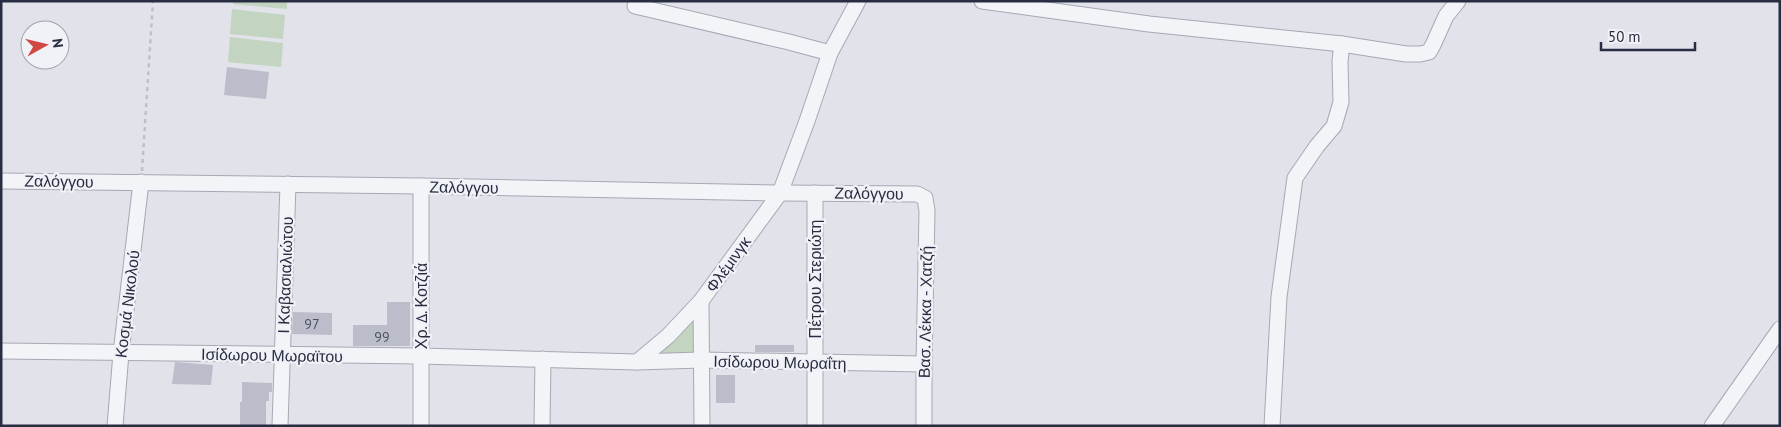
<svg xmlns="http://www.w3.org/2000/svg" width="1781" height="427" font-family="'PT Sans',sans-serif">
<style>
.green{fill:#c3d4c1}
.building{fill:#bbbdca}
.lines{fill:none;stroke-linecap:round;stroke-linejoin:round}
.minor-casing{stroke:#a6a8b4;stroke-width:17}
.path{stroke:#bec0c9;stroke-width:2.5;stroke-dasharray:4 4;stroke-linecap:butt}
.minor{stroke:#f3f4f8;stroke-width:15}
.labels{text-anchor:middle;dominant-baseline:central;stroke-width:4.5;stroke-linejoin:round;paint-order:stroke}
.number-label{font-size:14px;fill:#4e5164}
.street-label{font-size:16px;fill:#292d42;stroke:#f0f2f7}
</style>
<rect width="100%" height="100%" fill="#e1e2ea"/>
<g class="green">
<path d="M234,1H287V9L233,4Z"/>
<path d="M232,9L285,15L283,39L230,34Z"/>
<path d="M230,37L283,43L281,67L228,62Z"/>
<path d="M693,319L695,352L694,355H655Z"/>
</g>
<g class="building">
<path d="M227,67L269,72L266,99L224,95Z"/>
<path d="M387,302H410V346H353V325H387Z"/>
<path d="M293,312L332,313V335L292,334Z"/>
<rect x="755" y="345" width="39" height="7"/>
<path d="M175,362L213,365L211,385L172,384Z"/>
<rect x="716" y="375" width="19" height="28"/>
<path d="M242,382L272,383V392H269V401H266V426H240V402H242Z"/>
</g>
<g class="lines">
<g class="minor-casing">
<g id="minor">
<path d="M982,1L1149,24L1342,44L1406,54H1420L1429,52L1433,45L1446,16L1458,1"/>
<path d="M635,6L789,42L830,53"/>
<path d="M1,181L421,186L780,193L917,194L925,198L927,211L924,364V426"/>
<path d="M421,186V426"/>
<path d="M701,301L702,426"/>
<path d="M1,351L421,356L637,362L701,360L924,364"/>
<path d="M637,362L668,336L701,301L780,193L807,121L830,53L858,1"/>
<path d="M115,426L121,353L141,182"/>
<path d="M280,426L288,184"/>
<path d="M542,426L543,359"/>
<path d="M815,426V193"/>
<path d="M1272,426L1279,297L1295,178L1317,146L1334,126L1341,102L1340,61L1342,44"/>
<path d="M1712,426L1780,329"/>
</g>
</g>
<path class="path" d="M142,171L153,1"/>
<use href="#minor" class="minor"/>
</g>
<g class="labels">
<g class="number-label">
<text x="312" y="324">97</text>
<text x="382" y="337">99</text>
</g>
<g class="street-label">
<text transform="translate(59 181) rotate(1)">Ζαλόγγου</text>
<text transform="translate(464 187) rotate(1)">Ζαλόγγου</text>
<text transform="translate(869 193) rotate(1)">Ζαλόγγου</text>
<text transform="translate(728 264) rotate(-54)">Φλέμινγκ</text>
<text transform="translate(285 275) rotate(-88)">Ι Καβασιαλιώτου</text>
<text transform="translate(815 279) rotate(-90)">Πέτρου Στεριώτη</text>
<text transform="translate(127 304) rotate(-83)">Κοσμά Νικολού</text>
<text transform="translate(421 306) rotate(-90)">Χρ. Δ. Κοτζιά</text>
<text transform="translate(925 312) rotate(-89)">Βασ. Λέκκα - Χατζή</text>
<text transform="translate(272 355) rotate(1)">Ισίδωρου Μωραϊτου</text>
<text transform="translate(780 362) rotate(1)">Ισίδωρου Μωραΐτη</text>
</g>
</g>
<rect width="1781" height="427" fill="none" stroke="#292d42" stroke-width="5"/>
<g transform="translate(45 45) rotate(82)"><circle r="24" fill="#f0f2f7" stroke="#a0a3af"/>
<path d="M0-4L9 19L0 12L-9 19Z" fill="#d14943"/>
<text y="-8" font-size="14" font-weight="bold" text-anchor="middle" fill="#292d42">N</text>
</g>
<path d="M1601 42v8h94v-8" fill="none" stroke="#292d42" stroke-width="2.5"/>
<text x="1608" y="42" font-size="15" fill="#292d42" stroke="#f0f2f7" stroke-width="4" paint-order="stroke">50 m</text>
</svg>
